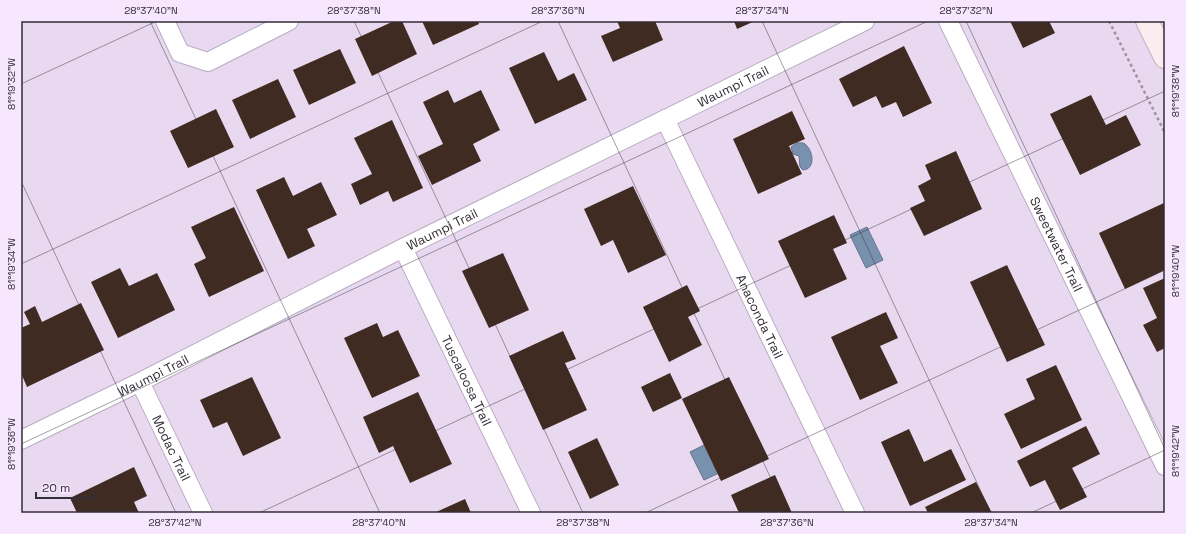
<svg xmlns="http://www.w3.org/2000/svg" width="1186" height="534" font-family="'Space Grotesk',sans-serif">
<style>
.water{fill:#7891ae;stroke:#63738a}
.building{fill:#402b22}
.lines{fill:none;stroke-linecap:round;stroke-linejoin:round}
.minor-casing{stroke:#bbacc2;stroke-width:20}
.secondary-casing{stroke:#bbacc2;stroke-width:24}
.path{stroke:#9e92a4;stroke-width:2.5;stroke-dasharray:3 3;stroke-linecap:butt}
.minor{stroke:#fff;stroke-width:18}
.secondary{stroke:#fbecf0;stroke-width:22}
.ticks{fill:none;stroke:#332d36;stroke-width:1;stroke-opacity:0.45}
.labels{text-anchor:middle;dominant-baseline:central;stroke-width:4;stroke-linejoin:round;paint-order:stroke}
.street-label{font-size:13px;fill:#332d36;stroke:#f6e6fe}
.neatline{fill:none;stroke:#332d36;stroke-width:1.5}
.ticks-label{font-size:10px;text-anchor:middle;fill:#332d36}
</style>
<rect width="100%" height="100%" fill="#e9d9f0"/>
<g class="water">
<path d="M797,143C800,143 804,142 806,145C813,151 816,169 803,170L800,167L799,156L793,154L791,147Z"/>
<path d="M867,227L883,260L866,268L850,235Z"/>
<path d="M706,444L719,473L704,480L690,452Z"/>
</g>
<g class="building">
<path d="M394,21H402L417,54L372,76L355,39Z"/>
<path d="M422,21H478L479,24L433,45Z"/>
<path d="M617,21H655L663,40L613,62L601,36L620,28Z"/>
<path d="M734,21H755L737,29Z"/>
<path d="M1010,21H1049L1055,33L1023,48Z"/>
<path d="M904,46L932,103L903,117L896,102L882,108L876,96L853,107L839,79Z"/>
<path d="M340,49L356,83L309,105L293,70Z"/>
<path d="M544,52L558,81L574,73L587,100L535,124L509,68Z"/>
<path d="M278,79L296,117L250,139L232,100Z"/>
<path d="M448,90L454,103L481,90L500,130L473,144L481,161L432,185L418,156L443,144L423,102Z"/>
<path d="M1091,95L1106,125L1126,115L1141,145L1080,175L1050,114Z"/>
<path d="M216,109L234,147L188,168L170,131Z"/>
<path d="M792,111L805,139L789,146L802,174L758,194L733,139Z"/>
<path d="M392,120L423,188L393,202L388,191L360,205L351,184L372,174L354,138Z"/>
<path d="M956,151L982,209L924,236L910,208L925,201L918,186L931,179L925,165Z"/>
<path d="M284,177L293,196L321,182L337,215L307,229L315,246L288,259L256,190Z"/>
<path d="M633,186L666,255L628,273L613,240L601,246L584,209Z"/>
<path d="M1164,203L1165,270L1125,289L1099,233Z"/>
<path d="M234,207L264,271L209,297L194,264L206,258L191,227Z"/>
<path d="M834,215L847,243L833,249L847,279L805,298L778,241Z"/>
<path d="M503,253L529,310L489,328L462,271Z"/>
<path d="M1007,265L1045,345L1007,362L970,282Z"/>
<path d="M120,268L129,286L157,273L175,310L118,338L91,282Z"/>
<path d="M1165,278V348L1157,352L1143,325L1157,318L1143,288Z"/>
<path d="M687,285L700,311L688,317L702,345L669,362L643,307Z"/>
<path d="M81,303L104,350L27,387L21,373V328L30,324L24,312L35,306L42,322Z"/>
<path d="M886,312L898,338L880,346L898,383L860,400L831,337Z"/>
<path d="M377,323L383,337L398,330L420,376L372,398L344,338Z"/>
<path d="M563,331L576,359L565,363L587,410L543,430L509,356Z"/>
<path d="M1056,365L1082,420L1021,449L1004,414L1035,399L1026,379Z"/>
<path d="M670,373L682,398L653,412L641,387Z"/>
<path d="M252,377L281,438L243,456L227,422L213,428L200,400Z"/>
<path d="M729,377L769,459L721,481L682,399Z"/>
<path d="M418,392L452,464L410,483L393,446L379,453L363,417Z"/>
<path d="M1086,426L1100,454L1072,468L1087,497L1060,510L1045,480L1030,487L1017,461Z"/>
<path d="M909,429L924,462L951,449L966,480L910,506L881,442Z"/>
<path d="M597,438L619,485L590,499L568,452Z"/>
<path d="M134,467L147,496L134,502L139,513H77L70,498Z"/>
<path d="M775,475L792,513H739L731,495Z"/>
<path d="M976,482L992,513H928L925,507Z"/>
<path d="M465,499L471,513H434Z"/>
</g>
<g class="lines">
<g class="minor-casing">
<g id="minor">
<path d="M165,21L180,53L208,62L289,21"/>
<path id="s1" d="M948,21L1165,466"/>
<path id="s2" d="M665,119L855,513"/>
<path id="s3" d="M403,248L531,513"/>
<path id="s4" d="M140,382L203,513"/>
<path id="s5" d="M21,440L140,382L403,248L865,21"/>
</g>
</g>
<g class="secondary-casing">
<path id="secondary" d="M1147,21L1165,57"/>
</g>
<path class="path" d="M1109,21L1165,133"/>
<use href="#minor" class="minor"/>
<use href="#secondary" class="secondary"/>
</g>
<path class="ticks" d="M150,21L380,513M354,21L583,513M558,21L787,513M762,21L991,513M966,21L1165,449M21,84L157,21M21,181L176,513M21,264L543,21M21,444L928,21M259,513L1165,91M645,513L1165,270M1031,513L1165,450"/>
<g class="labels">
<g class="street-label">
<text stroke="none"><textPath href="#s5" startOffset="795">Waumpi Trail</textPath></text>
<text stroke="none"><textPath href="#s5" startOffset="471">Waumpi Trail</textPath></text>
<text stroke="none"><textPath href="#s1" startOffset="248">Sweetwater Trail</textPath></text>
<text stroke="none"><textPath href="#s2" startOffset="219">Anaconda Trail</textPath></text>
<text stroke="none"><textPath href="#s5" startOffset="147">Waumpi Trail</textPath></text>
<text stroke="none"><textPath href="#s3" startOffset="147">Tuscaloosa Trail</textPath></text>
<text stroke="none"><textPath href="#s4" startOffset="73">Modac Trail</textPath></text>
</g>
</g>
<rect width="1186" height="534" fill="none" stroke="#f6e6fe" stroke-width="44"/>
<path d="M36 492v6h60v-6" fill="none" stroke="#332d36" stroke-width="2"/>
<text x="42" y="492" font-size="12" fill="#332d36" stroke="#f6e6fe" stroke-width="3" paint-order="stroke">20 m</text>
<rect x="22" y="22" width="1142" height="490" class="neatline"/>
<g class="ticks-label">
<text x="151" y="14">28°37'40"N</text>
<text x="354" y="14">28°37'38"N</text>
<text x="558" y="14">28°37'36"N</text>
<text x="762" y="14">28°37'34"N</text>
<text x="966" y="14">28°37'32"N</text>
<text transform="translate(11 84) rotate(-90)" y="4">81°19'32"W</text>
<text transform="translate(1175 91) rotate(-90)" y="4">81°19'38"W</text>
<text transform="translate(11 264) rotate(-90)" y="4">81°19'34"W</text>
<text transform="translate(1175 271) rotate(-90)" y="4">81°19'40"W</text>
<text transform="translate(11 444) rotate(-90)" y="4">81°19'36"W</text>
<text transform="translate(1175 451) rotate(-90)" y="4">81°19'42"W</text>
<text x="175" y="526">28°37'42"N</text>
<text x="379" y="526">28°37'40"N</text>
<text x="583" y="526">28°37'38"N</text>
<text x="787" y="526">28°37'36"N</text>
<text x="991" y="526">28°37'34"N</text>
</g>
</svg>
